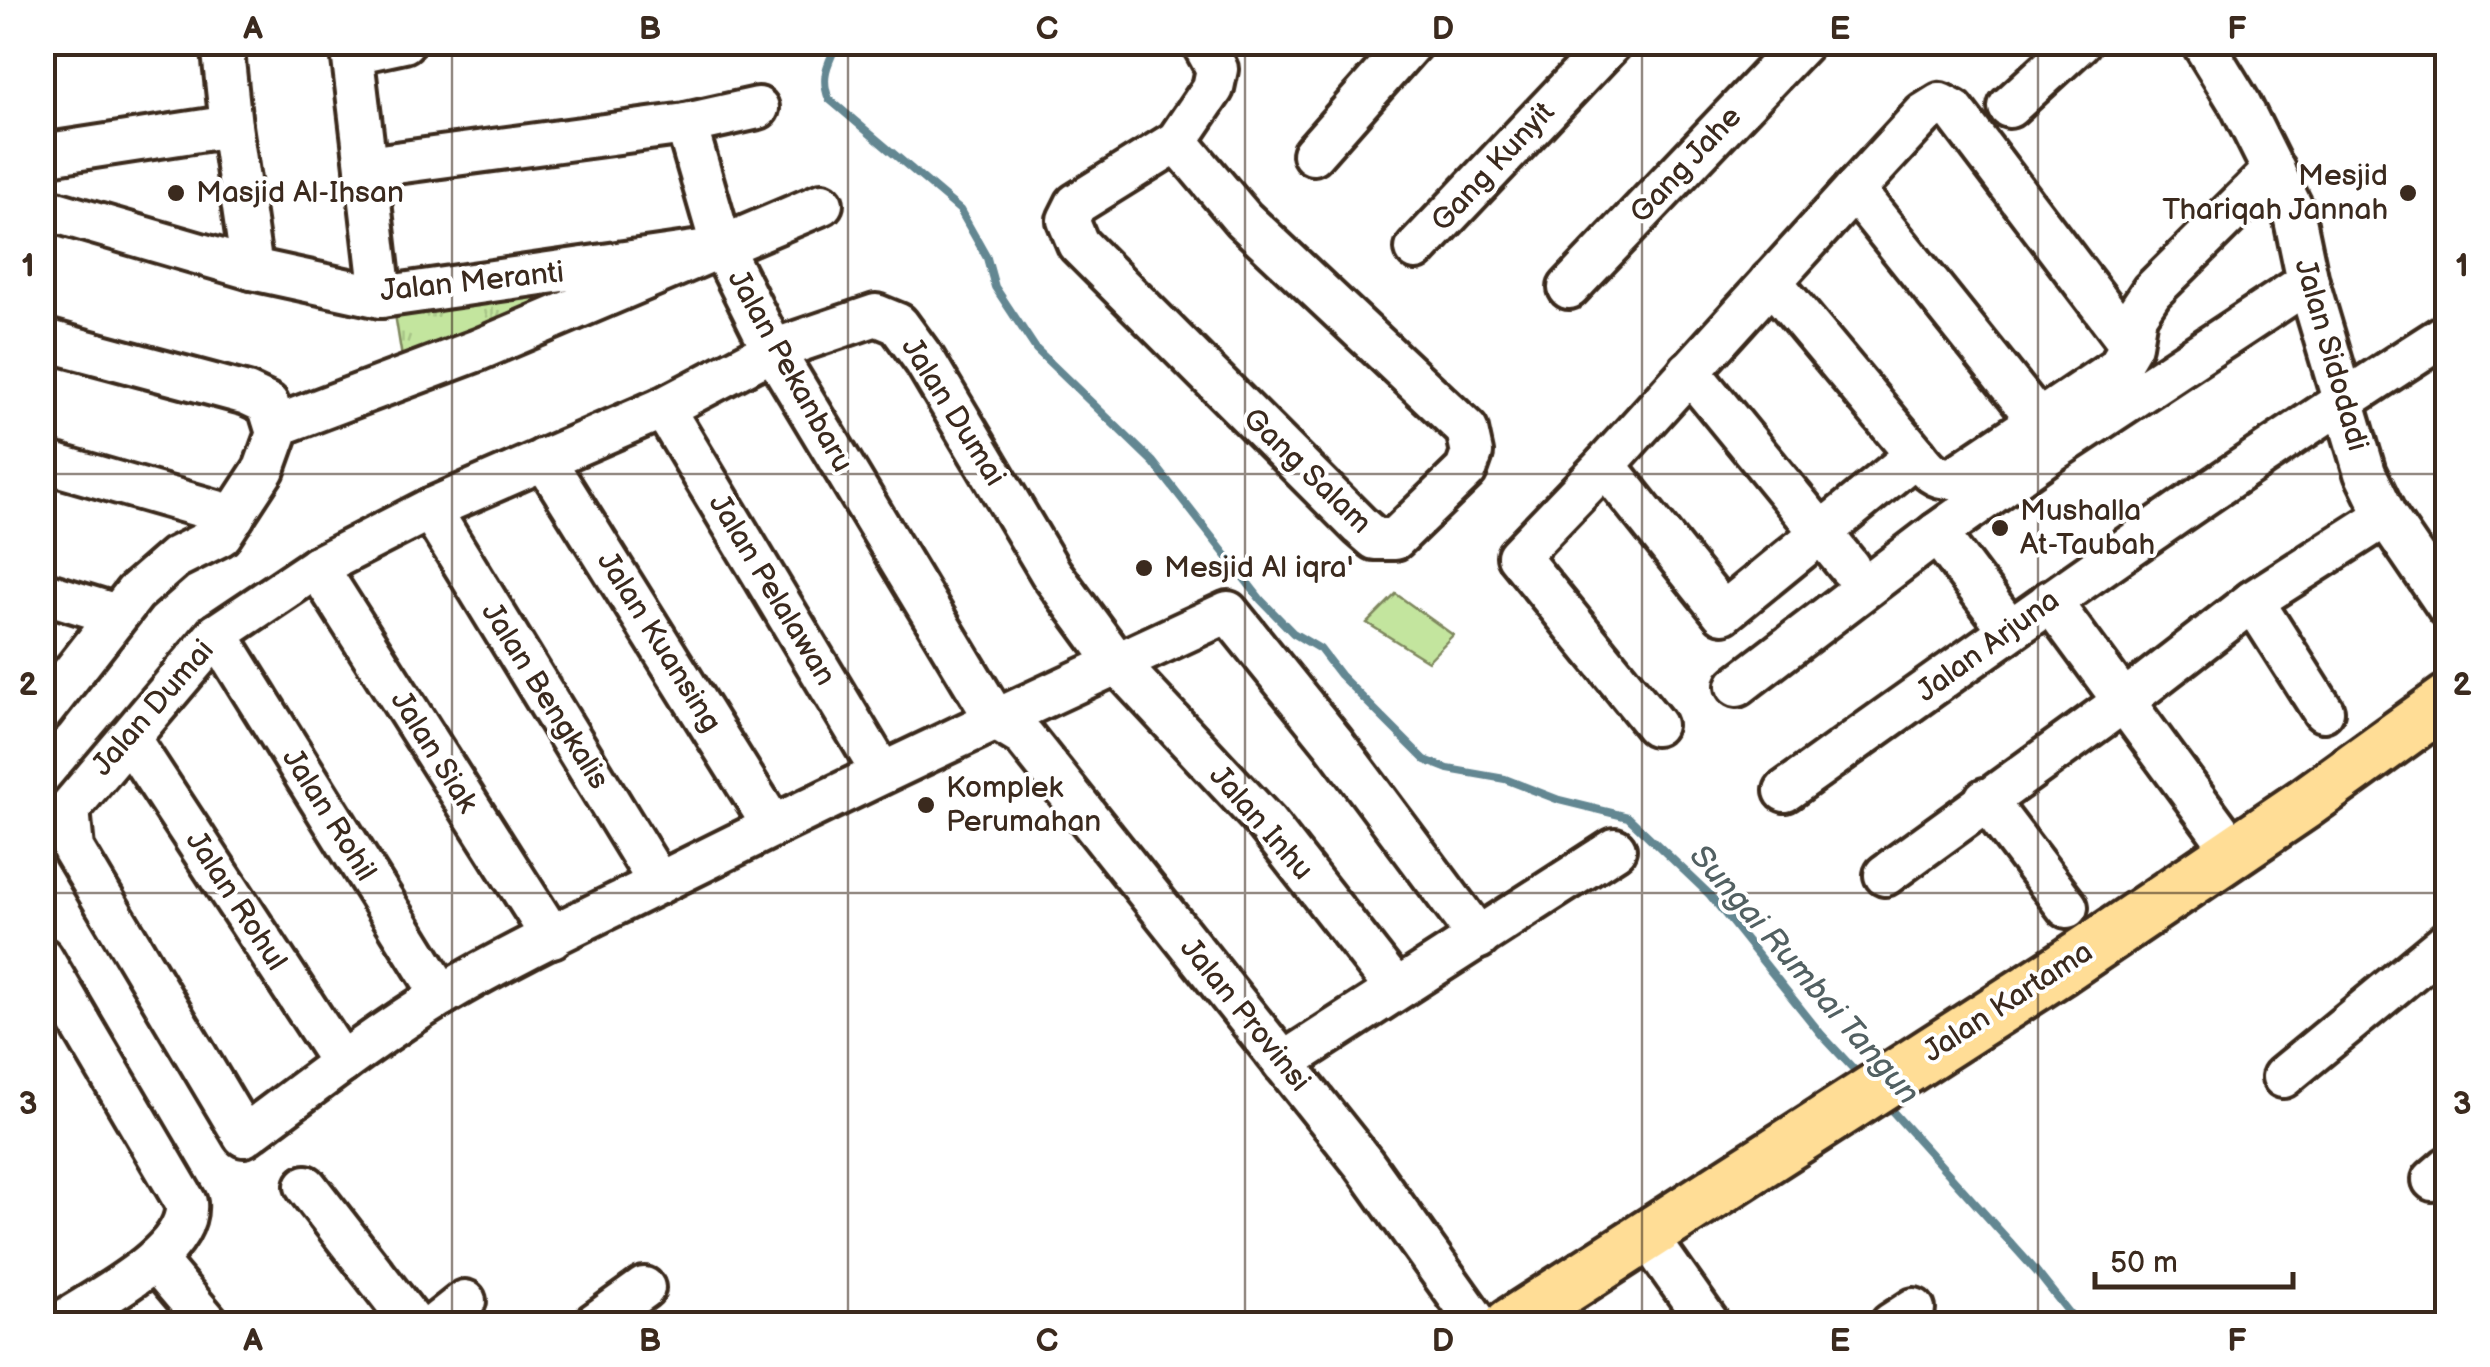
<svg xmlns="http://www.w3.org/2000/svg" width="2490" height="1367" font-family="'Balsamiq Sans',sans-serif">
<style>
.grass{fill:#c3e59e;stroke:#7f885e;stroke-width:2.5}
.park{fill:url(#park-tufts);stroke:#7f885e;stroke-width:2.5}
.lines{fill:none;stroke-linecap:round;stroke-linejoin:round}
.stream{stroke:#638792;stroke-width:8}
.minor-casing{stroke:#3b2a1e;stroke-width:48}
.major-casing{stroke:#3b2a1e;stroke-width:58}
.minor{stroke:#fff;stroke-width:40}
.major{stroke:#ffdd96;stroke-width:50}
.grid{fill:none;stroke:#3b2a1e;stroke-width:2.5;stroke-opacity:0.55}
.poi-dot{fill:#3b2a1e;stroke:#fff;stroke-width:4}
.labels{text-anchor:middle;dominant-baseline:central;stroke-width:8;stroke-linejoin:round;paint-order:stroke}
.street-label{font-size:30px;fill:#3b2a1e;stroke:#fff}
.poi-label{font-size:30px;fill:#3b2a1e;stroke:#fff;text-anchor:start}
.water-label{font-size:32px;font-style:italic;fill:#526062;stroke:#fff}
.neatline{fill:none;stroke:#3b2a1e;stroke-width:4}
.grid-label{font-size:32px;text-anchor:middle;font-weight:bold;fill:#3b2a1e}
</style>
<defs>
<pattern id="park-tufts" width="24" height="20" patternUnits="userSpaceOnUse" patternTransform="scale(2.5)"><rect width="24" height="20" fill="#c3e59e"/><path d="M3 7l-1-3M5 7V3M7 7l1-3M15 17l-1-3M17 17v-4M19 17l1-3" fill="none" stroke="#a8c588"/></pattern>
</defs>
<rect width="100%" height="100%" fill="#fff"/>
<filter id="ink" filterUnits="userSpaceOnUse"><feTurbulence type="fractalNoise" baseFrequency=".01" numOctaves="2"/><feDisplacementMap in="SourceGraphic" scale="20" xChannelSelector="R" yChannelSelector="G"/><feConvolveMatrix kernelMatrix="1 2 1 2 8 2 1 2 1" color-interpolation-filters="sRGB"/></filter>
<g filter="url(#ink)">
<path class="grass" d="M1396,594L1453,635L1428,661L1367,623Z"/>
<path class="park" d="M675,263L404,370L394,308Z"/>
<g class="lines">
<g class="stream">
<path d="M838,42C828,63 820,77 829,99L960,210L987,258L995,287L1036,349L1153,462L1261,600L1293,633L1320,649L1340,675L1425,760L1448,769L1505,779L1559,800L1628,817L1709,894L1821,1034L1861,1077"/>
<path d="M1884,1102L2036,1271L2078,1324"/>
</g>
<g class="minor-casing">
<g id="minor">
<path d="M222,42L231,126L252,269"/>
<path d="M351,42L366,167"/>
<path d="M2202,42L2240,104L2293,210L2308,282L2365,473L2386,516L2448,607"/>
<path d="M353,53L404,42"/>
<path d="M2009,107L2080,42"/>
<path d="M686,124L722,248L773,350L996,720L1024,737L1364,1164L1478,1324"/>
<path d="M1177,141L1243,219L1467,430L1472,453L1466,470L1395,539H1375L1360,526L1078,244L1068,220L1076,204L1177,141L1213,88L1217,69L1202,42"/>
<path d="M1313,154L1412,42"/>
<path d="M42,155L231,126"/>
<path d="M1854,190L2039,421"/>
<path d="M42,208L252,269L381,297L722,248"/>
<path d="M1416,249L1612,42"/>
<path d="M1771,281L1916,455"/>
<path d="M1569,288L1803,42"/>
<path d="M381,297L366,167L686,124L758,108"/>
<path d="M42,339L247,394L268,404L277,433L264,469L221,535L175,558L135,593L42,712"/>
<path d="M2131,345L1954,111L1940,104L1924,114L1854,190L1605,465L1723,613L1916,455C1927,469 1934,479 1953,478L2118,367L2131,345L2136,315L2152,291L2274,170"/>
<path d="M1689,371L1849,567"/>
<path d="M663,408L882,773"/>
<path d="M276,426L478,350L822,204"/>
<path d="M544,459L773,826"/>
<path d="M42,461L234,516"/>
<path d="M1605,465L1518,556L1655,725"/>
<path d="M430,509L659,883"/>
<path d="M1937,533L2010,630"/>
<path d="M317,567L552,937"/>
<path d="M42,592L117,615"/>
<path d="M2050,601L2233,850"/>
<path d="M2253,601L2323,711"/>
<path d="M217,634L442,995"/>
<path d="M1737,686L1937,533L2049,453L2308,282"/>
<path d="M129,738L342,1063"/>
<path d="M1785,791C2003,635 2221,478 2448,333"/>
<path d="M1985,799L2067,907"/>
<path d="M1885,875L2123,702L2253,601L2386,516"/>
<path d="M42,958L186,1203C191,1253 96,1299 59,1324"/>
<path d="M1396,989L1267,824L1117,663L1051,573L925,361L898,324L876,315L773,350L663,408L430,509L317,567L217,634L69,809L73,849L244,1136C309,1088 373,1037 442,995C518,950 600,913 679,873C860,782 1044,697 1228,612L1333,742L1479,938"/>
<path d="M1283,1063L1615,849"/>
<path d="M2283,1077L2448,941"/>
<path d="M2433,1180L2448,1167"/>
<path d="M306,1186L413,1324"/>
<path d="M1647,1236L1709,1324"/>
<path d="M155,1260L209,1324"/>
<path d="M436,1324L465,1301"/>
<path d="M594,1324L644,1288"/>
<path d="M1891,1324L1914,1309"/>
</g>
</g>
<g class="major-casing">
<path id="major" d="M1510,1324L2061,969L2304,804L2448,700"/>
</g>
<use href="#minor" class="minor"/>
<use href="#major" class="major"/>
</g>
</g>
<path class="grid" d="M452,42V1324M848,42V1324M1245,42V1324M1642,42V1324M2038,42V1324M42,474H2448M42,893H2448"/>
<g class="poi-dot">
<circle cx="176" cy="193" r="10"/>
<circle cx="2408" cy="193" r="10"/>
<circle cx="2000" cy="528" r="10"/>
<circle cx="1144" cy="568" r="10"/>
<circle cx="926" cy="805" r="10"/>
</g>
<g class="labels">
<g class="street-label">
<text transform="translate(1686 165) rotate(-47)">Gang Jahe</text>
<text transform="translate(1493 167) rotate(-47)">Gang Kunyit</text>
<text transform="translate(472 282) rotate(-6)">Jalan Meranti</text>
<text transform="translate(2331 355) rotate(74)">Jalan Sidodadi</text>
<text transform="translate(790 371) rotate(61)">Jalan Pekanbaru</text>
<text transform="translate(953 412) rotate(58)">Jalan Dumai</text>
<text transform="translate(1307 471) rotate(44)">Gang Salam</text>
<text transform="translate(772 590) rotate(59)">Jalan Pelalawan</text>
<text transform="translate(659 642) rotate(58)">Jalan Kuansing</text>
<text transform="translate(1988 646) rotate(-36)">Jalan Arjuna</text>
<text transform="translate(545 696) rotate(58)">Jalan Bengkalis</text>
<text transform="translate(153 708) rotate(-49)">Jalan Dumai</text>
<text transform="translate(434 752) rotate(58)">Jalan Siak</text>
<text transform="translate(329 815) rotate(58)">Jalan Rohil</text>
<text transform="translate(1261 823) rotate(49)">Jalan Inhu</text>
<text transform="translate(236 901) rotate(57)">Jalan Rohul</text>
<text transform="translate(2008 1002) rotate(-33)">Jalan Kartama</text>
<text transform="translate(1245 1015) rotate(51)">Jalan Provinsi</text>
</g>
<g class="poi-label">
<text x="2388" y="176" text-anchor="end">Mesjid<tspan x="2388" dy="34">Thariqah Jannah</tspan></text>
<text x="196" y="193">Masjid Al-Ihsan</text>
<text x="2020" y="511">Mushalla<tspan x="2020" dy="34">At-Taubah</tspan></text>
<text x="1164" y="568">Mesjid Al iqra'</text>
<text x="946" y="788">Komplek<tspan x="946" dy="34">Perumahan</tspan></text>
</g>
<g class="water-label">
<text transform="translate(1804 975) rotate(49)">Sungai Rumbai Tangun</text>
</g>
</g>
<rect width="2490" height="1367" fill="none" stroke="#fff" stroke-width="110"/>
<path d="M2095 1272v15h198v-15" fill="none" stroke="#3b2a1e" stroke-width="5"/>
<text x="2110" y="1272" font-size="30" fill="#3b2a1e" stroke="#ffffff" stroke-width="8" paint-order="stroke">50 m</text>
<rect x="55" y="55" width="2380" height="1257" class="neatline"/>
<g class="grid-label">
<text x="253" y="39">A</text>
<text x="650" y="39">B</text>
<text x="1047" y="39">C</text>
<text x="1443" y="39">D</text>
<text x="1840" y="39">E</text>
<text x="2237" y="39">F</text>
<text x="28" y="276">1</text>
<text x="2462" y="276">1</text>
<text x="28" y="695">2</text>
<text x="2462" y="695">2</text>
<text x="28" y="1114">3</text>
<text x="2462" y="1114">3</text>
<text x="253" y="1351">A</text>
<text x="650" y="1351">B</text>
<text x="1047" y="1351">C</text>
<text x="1443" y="1351">D</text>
<text x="1840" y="1351">E</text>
<text x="2237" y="1351">F</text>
</g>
</svg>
